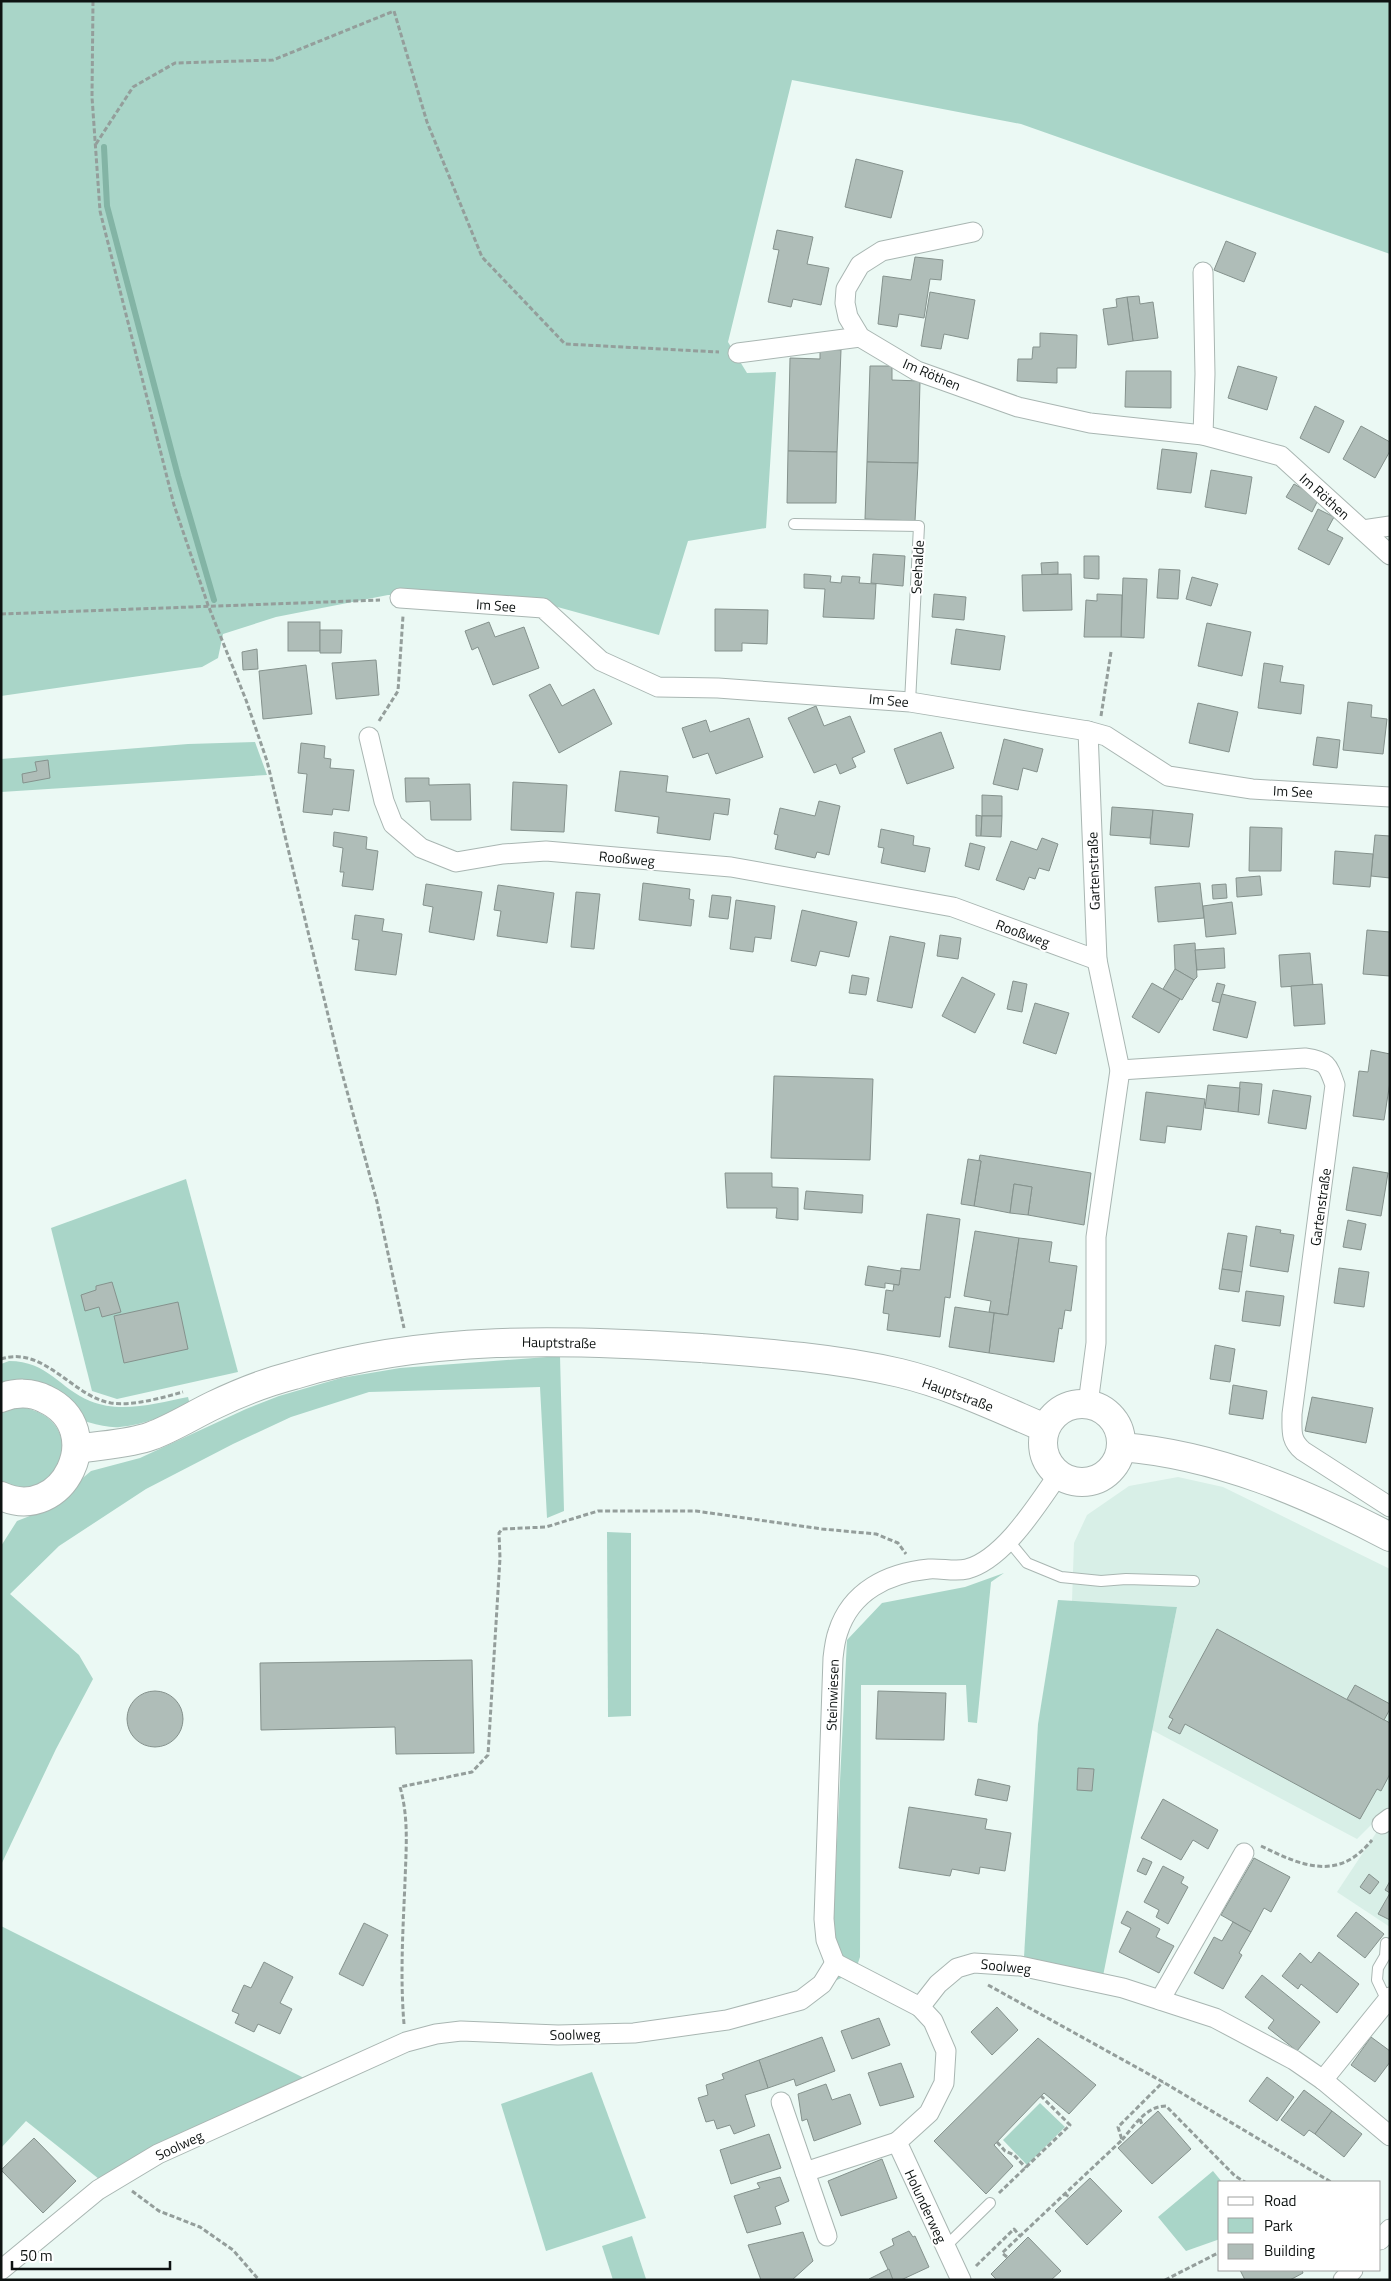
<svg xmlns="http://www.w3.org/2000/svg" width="1391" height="2281" font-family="'Titillium Web',sans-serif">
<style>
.built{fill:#d8efe7}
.green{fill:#a9d5c8}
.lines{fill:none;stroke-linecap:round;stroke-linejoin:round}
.stream{stroke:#83b4a5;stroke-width:6}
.building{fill:#afbdb8;stroke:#85928d}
.service-casing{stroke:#a9b6b2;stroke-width:12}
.minor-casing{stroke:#a9b6b2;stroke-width:21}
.secondary-casing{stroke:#a9b6b2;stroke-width:30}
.path{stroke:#949e9b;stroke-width:3;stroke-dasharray:5 2.5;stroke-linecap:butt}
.service{stroke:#fff;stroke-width:10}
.minor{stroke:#fff;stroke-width:19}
.secondary{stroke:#fff;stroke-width:28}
.labels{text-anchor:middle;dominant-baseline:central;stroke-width:4;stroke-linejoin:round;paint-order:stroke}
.street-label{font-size:14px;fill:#0e1312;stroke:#fff}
</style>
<rect width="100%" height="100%" fill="#ebf9f4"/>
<g class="built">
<path d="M1178,1477L1223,1487L1390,1569V1806L1357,1839L1152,1730L1177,1607L1072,1601L1074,1543L1087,1515L1129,1486Z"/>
<path d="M1382,1824L1390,1830V1927L1337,1892Z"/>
</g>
<g class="green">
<path d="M1,1H1390V254L1021,124L792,80L728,342L747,373L776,372L766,528L688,541L659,635L543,603L388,595L276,617L223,634L218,658L202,667L1,696Z"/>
<path d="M255,742L267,775L1,792V759L188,744Z"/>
<path d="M186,1179L238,1372L117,1399L92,1391L51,1228Z"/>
<path d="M560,1356L564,1511L547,1518L540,1387L369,1392L291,1417L233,1444L146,1489L59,1546L10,1594L79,1655L93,1679L56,1749L1,1865V1546L17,1521L45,1510L91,1471L140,1458L246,1409L279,1396L341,1378L400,1368Z"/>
<path d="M9,1361C48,1361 60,1389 90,1401C121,1414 157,1403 188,1397L190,1405C167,1414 145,1425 120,1427C89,1430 31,1397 1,1384V1364Z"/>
<path d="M18,1407C42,1409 65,1424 62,1452C61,1459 59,1468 54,1474C48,1480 38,1485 31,1490L1,1486V1412Z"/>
<path d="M607,1532L631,1533V1716L608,1717Z"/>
<path d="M1004,1573L991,1582L977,1723L968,1722L966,1685H861L860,1957L855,1972L830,1983L847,1640L882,1603L965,1587Z"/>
<path d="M1058,1600L1177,1607L1103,1976L1024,1957L1038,1724Z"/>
<path d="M1,1926L304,2078L156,2146L99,2179L26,2121L1,2148Z"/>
<path d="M592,2072L646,2218L546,2251L501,2104Z"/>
<path d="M1040,2103L1065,2127L1027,2165L1003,2140Z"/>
<path d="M1213,2171L1222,2182H1220V2239L1186,2251L1158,2217Z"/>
<path d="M632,2236L646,2279L613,2280L602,2246Z"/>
</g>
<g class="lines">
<path class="stream" d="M104,147L107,206L178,476L214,600"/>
</g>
<g class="building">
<path d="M856,159L903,171L891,218L845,207Z"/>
<path d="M777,230L813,237L807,264L829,268L821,305L793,299L791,307L768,302L779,250L773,249Z"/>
<path d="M1226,241L1256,253L1244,282L1214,270Z"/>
<path d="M915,257L943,260L941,280L930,279L924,318L899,314L897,327L878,324L883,276L911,280Z"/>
<path d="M930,292L975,300L968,339L944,334L941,349L921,346Z"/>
<path d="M1139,296L1140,304L1153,302L1158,338L1133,341L1127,297Z"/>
<path d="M1127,297L1133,341L1108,345L1103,309L1117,307L1116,299Z"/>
<path d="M1040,333L1077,335L1076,368H1057V383L1017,381L1018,359H1032L1033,347H1040Z"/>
<path d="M820,349L841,350L837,452L788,451L790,358L820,359Z"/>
<path d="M870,366H892V380L920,381L918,463L867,462Z"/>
<path d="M1238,366L1277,377L1267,410L1228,398Z"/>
<path d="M1126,371H1171V408L1125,407Z"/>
<path d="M1315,406L1344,421L1329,453L1300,438Z"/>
<path d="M1361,426L1390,442V451L1375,478L1343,459Z"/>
<path d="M1162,449L1197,453L1191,493L1157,489Z"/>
<path d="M788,451L837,452L836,503H787Z"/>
<path d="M867,462L918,463L915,521L865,519Z"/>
<path d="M1211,470L1252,477L1246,514L1205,507Z"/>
<path d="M1294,484L1319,498L1312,512L1286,497Z"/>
<path d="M1318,509L1334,517L1327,530L1343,538L1329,565L1298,549Z"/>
<path d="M873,554L905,556L903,586L871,583Z"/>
<path d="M1084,556H1099V579L1084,578Z"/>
<path d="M1058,562V574L1042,575L1041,563Z"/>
<path d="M1159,569L1180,570L1178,599L1157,598Z"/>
<path d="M804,574L831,576L830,582L841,583L842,576L860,577L859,583L876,584L874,619L823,617L825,589L804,588Z"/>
<path d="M1071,574L1072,610L1023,611L1022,575Z"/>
<path d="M1192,577L1218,584L1211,606L1186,599Z"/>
<path d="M1123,578L1147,579L1144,638L1121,637Z"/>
<path d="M934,594L966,597L964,620L932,617Z"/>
<path d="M1097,594L1122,595L1121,637H1084L1086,600L1097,601Z"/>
<path d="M715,609L768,610L767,644L742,643V651H715Z"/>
<rect x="288" y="622" width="32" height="29"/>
<path d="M489,622L495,637L524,627L539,668L493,685L478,647L472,650L465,631Z"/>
<path d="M1207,623L1251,632L1242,676L1198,666Z"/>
<path d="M956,629L1005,636L1000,670L951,664Z"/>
<path d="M320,630H342L341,653H320Z"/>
<path d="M257,649L258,669L243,670L242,652Z"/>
<path d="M376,660L379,695L336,699L332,663Z"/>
<path d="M1264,663L1283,666L1280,682L1304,685L1301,714L1258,708Z"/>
<path d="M306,665L312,714L263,719L259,671Z"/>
<path d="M550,684L562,706L594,689L612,724L559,753L529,695Z"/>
<path d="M1348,702L1372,705L1371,717L1387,719L1383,754L1343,750Z"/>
<path d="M1198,703L1238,712L1229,752L1189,743Z"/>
<path d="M816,706L824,726L850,716L865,752L852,758L856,767L840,774L836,764L814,773L788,718Z"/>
<path d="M749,718L763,757L716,774L708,753L693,758L682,728L706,720L710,732Z"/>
<path d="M941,732L954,768L907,784L894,749Z"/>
<path d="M1317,737L1340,740L1337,768L1313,765Z"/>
<path d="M1004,739L1043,749L1037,772L1023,768L1018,790L993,784Z"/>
<path d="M301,743L325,746L324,758L331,759L330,768L354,770L349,811L333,809L332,815L303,812L307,774L298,773Z"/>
<path d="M48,760L50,778L23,783L22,774L37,771L35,762Z"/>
<path d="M620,771L668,776L666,792L730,799L728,815L714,813L710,840L657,833L659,817L615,811Z"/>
<path d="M405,778H429V785L470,784L471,820H431L430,801L406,802Z"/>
<path d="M513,782L567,785L564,832L511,830Z"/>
<path d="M982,795L1002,796V816H982Z"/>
<path d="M819,801L840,806L829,855L817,852L815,858L775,849L778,835L774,834L780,808L815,816Z"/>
<path d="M1112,807L1153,810L1150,838L1110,835Z"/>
<path d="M1153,810L1193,814L1189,847L1150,844Z"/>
<path d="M976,815L982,816L981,836H976Z"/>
<path d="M982,816H1002L1001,837L981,836Z"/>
<path d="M1250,827L1282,828L1281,871H1249Z"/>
<path d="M881,829L914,836L913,845L930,848L925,872L881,863L884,848L878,847Z"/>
<path d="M334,832L367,837L366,849L378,851L373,890L342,886L344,872H340L343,848L333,846Z"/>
<path d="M1375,835L1390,836V878L1371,876Z"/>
<path d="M1042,838L1058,844L1049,871L1039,868L1035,879L1029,877L1024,890L996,880L1011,841L1037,850Z"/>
<path d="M970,843L985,847L979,870L965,866Z"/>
<path d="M1335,851L1373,854L1370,887L1333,884Z"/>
<path d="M1260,876L1262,895L1237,897L1236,878Z"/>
<path d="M643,883L690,889L689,899L694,900L691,926L639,920Z"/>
<path d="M1200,883L1204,918L1158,922L1155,887Z"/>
<path d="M426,884L482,892L474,940L429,932L433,907L423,905Z"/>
<path d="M1226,884L1227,898L1213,899L1212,885Z"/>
<path d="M498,885L554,893L547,943L497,936L501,911L494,910Z"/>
<path d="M576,892L600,894L594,949L571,947Z"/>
<path d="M712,895L731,897L728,919L709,917Z"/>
<path d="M736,900L775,906L771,939L755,937L753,952L730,949Z"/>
<path d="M1232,902L1236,934L1206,937L1203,906Z"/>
<path d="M802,910L857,922L849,957L820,951L816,966L791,961Z"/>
<path d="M355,915L384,919L382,931L402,934L396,975L355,970L359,940L352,939Z"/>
<path d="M1367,930L1390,932V976L1363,974Z"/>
<path d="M940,935L961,938L958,959L937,956Z"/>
<path d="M890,936L925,943L912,1008L877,1001Z"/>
<path d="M1195,943L1197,977L1194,980L1175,969L1174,945Z"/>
<path d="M1224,948L1225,968L1197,970L1195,950Z"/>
<path d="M1310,953L1313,985L1281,987L1279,955Z"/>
<path d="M1175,969L1194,980L1182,1000L1163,989Z"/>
<path d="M852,975L869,978L866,995L849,993Z"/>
<path d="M962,977L995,994L975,1033L942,1016Z"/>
<path d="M1013,981L1027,984L1022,1012L1007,1009Z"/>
<path d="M1152,983L1180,999L1159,1033L1132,1017Z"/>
<path d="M1217,983L1225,985L1220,1003L1212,1001Z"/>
<path d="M1322,984L1325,1024L1294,1026L1291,986Z"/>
<path d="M1222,994L1256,1002L1247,1038L1213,1030Z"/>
<path d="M1035,1003L1069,1013L1056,1054L1023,1043Z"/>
<path d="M1371,1050L1390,1054V1082L1384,1120L1353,1116L1359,1071L1368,1072Z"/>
<path d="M774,1076L873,1079L870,1160L771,1158Z"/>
<path d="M1240,1082L1262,1084L1259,1115L1238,1112Z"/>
<path d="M1208,1085L1240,1088L1238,1112L1205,1108Z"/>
<path d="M1273,1090L1311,1096L1306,1129L1268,1123Z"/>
<path d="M1146,1092L1205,1099L1201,1130L1167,1126L1165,1143L1140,1140Z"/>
<path d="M980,1155L1091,1173L1084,1225L1028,1215L1032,1187L1014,1184L1010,1213L974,1206L981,1161L979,1160Z"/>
<path d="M968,1159L981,1161L974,1206L961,1204Z"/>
<path d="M1353,1167L1388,1173L1381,1216L1346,1210Z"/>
<path d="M725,1173H772V1187L798,1188V1220L776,1218L777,1208H727Z"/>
<path d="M1014,1184L1032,1187L1028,1215L1010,1213Z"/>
<path d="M806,1191L863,1195L862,1213L804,1209Z"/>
<path d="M927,1214L960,1219L950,1298L945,1297L940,1337L887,1330L889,1314L883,1313L886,1290L893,1291L894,1284L899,1285L901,1268L920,1270Z"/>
<path d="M1348,1220L1366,1224L1361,1250L1343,1247Z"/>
<path d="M1256,1226L1281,1230L1280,1233L1294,1235L1288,1272L1250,1266Z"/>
<path d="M975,1231L1019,1238L1008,1315L989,1312L991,1301L964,1296Z"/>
<path d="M1228,1233L1247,1236L1242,1272L1222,1269Z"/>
<path d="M1019,1238L1052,1242L1049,1262L1077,1266L1071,1311L1065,1310L1062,1329L1059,1328L1054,1362L989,1353L994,1313L1008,1315Z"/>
<path d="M868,1266L901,1271L899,1285L885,1283V1288L865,1285Z"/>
<path d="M1339,1268L1369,1272L1364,1307L1334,1303Z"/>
<path d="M1222,1269L1242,1272L1239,1292L1219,1289Z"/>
<path d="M112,1282L121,1312L102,1317L99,1307L85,1311L81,1295L96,1290V1286Z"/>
<path d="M1246,1291L1284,1296L1280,1326L1242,1321Z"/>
<path d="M178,1302L188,1349L124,1363L114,1316Z"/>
<path d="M955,1307L994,1313L989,1353L949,1347Z"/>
<path d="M1215,1345L1235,1349L1230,1382L1210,1379Z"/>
<path d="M1233,1385L1267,1391L1263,1419L1229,1414Z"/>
<path d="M1312,1397L1373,1408L1366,1443L1305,1431Z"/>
<path d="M1217,1629L1390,1723V1774L1381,1791L1377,1789L1360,1819L1185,1724L1180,1734L1168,1728L1173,1719L1169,1717Z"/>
<path d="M472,1660L474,1753L396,1754L395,1727L261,1730L260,1663Z"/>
<path d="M1355,1685L1390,1704V1709L1384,1720L1347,1699Z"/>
<circle cx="155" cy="1719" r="28"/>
<path d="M878,1691L946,1693L944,1740L876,1739Z"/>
<path d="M1078,1768L1094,1769L1092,1791L1077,1790Z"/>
<path d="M978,1779L1010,1786L1007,1801L975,1795Z"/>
<path d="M1163,1799L1218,1830L1208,1849L1193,1840L1181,1860L1141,1838Z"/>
<path d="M909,1807L987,1819L985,1829L1011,1833L1005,1871L980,1867L979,1874L952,1869L950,1876L899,1868Z"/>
<path d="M1143,1858L1152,1862L1146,1875L1137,1871Z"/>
<path d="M1254,1858L1290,1877L1271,1912L1264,1908L1251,1932L1221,1915Z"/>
<path d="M1163,1866L1184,1877L1181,1883L1188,1887L1168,1924L1156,1917L1159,1910L1144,1902Z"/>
<path d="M1369,1874L1379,1882L1370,1894L1360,1887Z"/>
<path d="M1390,1881V1920L1378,1914L1390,1893L1385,1890Z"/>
<path d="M1127,1911L1160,1929L1156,1937L1174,1946L1159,1973L1119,1952L1131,1928L1121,1923Z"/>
<path d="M1356,1912L1384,1934L1365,1958L1337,1936Z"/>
<path d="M1233,1922L1251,1932L1239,1953L1242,1955L1223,1989L1194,1973L1214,1937L1222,1941Z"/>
<path d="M364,1923L388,1935L363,1986L339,1974Z"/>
<path d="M1319,1952L1359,1984L1337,2013L1301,1984L1298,1989L1282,1976L1300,1953L1311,1963Z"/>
<path d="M264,1962L293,1977L280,2003L292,2009L280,2034L258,2024L254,2032L235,2023L239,2014L232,2011L244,1985L251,1988Z"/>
<path d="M1262,1975L1320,2022L1297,2051L1268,2028L1274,2020L1245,1997Z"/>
<path d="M997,2007L1018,2030L992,2055L971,2032Z"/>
<path d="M879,2018L890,2045L852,2059L841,2031Z"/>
<path d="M822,2037L835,2071L796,2086L794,2079L768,2088L759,2060Z"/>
<path d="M1371,2037L1390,2051V2062L1375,2082L1351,2065Z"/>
<path d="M1038,2038L1096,2085L1069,2114L1044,2093L994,2145L1013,2166L986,2194L934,2141Z"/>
<path d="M759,2060L768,2088L745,2095L755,2126L734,2134L730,2125L717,2129L714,2120L706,2122L698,2098L708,2095L706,2085L724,2079L722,2074Z"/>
<path d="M901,2063L914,2097L880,2106L868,2073Z"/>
<path d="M1267,2077L1294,2097L1277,2121L1249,2101Z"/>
<path d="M826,2084L832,2100L850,2094L861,2124L814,2141L807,2119L802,2121L798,2094Z"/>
<path d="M1304,2090L1332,2111L1315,2134L1309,2130L1304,2136L1281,2120Z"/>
<path d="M1158,2111L1191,2149L1152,2184L1118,2148Z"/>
<path d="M1332,2111L1362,2134L1344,2157L1315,2134Z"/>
<path d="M769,2134L781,2168L731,2184L720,2150Z"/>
<path d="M34,2138L76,2181L43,2213L1,2170Z"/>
<path d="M882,2159L897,2198L841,2216L828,2181Z"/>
<path d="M780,2177L789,2201L775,2207L781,2224L747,2233L734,2196L760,2188L757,2183Z"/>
<path d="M1090,2178L1122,2211L1087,2245L1055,2211Z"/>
<path d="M909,2231L913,2237L915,2236L929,2267L901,2280H893L880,2252L894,2245L892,2239Z"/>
<path d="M803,2232L813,2261L792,2280H761L748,2245Z"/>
<path d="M1028,2237L1061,2271L1051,2280H997L991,2274Z"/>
<path d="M889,2269L893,2280H870L869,2279Z"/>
<path d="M1240,2270H1302L1303,2273L1290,2280H1245Z"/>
</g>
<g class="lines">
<g class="service-casing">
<g id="service">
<path d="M794,524L919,526L910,702"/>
<path d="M1009,1541L1027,1563L1061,1577L1101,1581L1126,1579L1194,1581"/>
<path d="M1386,1943L1385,1956L1378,1968L1377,1980L1387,2001"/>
<path d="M946,2246L990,2203"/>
</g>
</g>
<g class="minor-casing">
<g id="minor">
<path d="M973,232L882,251L860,265L846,289L845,303L848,317L860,337L917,371L1018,407L1090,423L1203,435L1281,456L1390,555"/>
<path d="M1203,272L1205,374L1203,435"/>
<path d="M738,353L860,337"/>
<path d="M1363,530L1390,526"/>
<path d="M400,598L543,608L601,661L658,687L718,688L910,702L1088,731L1106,736L1168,776L1252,789L1390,797"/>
<path d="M369,737L384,801L393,824L421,848L456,862L503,854L546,851L731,867L953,907L1097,960"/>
<path d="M1120,1070L1305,1058C1327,1061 1328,1065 1335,1085L1292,1414C1292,1431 1290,1440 1303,1451L1390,1507"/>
<path d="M1088,1404L1096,1343V1237L1120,1070L1097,960L1088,731"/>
<path d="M1382,1824L1390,1818"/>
<path d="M835,1963L826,1940L824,1919L833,1658C834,1649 835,1640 838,1632C851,1591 888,1573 929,1569C941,1568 955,1572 967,1569C1004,1559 1037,1505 1058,1475"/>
<path d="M1160,2000L1244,1853"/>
<path d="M920,2007L933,2021L946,2051L944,2083L929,2113L897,2142L961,2280"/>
<path d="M1323,2080L1390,1997"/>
<path d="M781,2102L827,2236"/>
<path d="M805,2172L897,2142"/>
<path d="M1380,2240L1390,2229"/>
<path d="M1,2270L98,2190L158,2154L406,2042L436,2034L461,2031L558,2035L634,2033L727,2020L801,2000L822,1984L835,1963L920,2007L938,1984L957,1968L974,1963L1020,1966L1123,1988L1215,2018L1294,2060L1323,2080L1390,2136"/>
<path d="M1343,2280L1353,2270"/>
</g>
</g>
<g class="secondary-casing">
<g id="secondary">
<path d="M1,1398C15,1392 32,1392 45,1399C110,1429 63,1525 1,1496"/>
<circle cx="1082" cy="1443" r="39"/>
<path d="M1122,1447C1217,1455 1306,1493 1390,1537"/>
<path d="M77,1449C100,1445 130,1444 151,1436C173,1428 193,1415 214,1405C239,1393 267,1382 294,1375C425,1335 566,1339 701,1348C767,1353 835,1358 900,1373C950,1385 998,1408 1045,1428"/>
</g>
</g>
<g class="path">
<path d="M93,1L92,97L100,211L174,505L208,605L246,700L267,761L341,1069L377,1202L404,1328"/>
<path d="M96,144L133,87L175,63L273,60L394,11L427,122L482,257L565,344L719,352"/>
<path d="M1,614L380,600"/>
<path d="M1101,716L1111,652"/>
<path d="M379,721L398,691L403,616"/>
<path d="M1,1359C44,1345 73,1397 111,1403C134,1406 161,1398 183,1392"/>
<path d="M1261,1846C1302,1866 1338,1882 1372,1840"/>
<path d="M988,1985L1163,2082L1331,2182"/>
<path d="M404,2024C400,1977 403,1929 405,1882C406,1850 409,1818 400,1787L472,1772L488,1755L500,1558L499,1533L502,1529L546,1527L598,1511H696L822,1529L876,1534L898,1543L906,1554"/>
<path d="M1140,2119L1142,2125"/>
<path d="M1122,2140C1134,2126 1146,2106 1166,2106L1235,2176L1245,2182"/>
<path d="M997,2142L1005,2151L1014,2155L1026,2168"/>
<path d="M132,2191L159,2211L200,2227L233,2250L259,2280"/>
<path d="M999,2193L1070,2125L1041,2096"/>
<path d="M1064,2194L1070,2197"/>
<path d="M1007,2257L1002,2253L1122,2140L1118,2127L1163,2082"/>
<path d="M976,2266L1014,2229L1020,2236"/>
<path d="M1165,2280L1220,2252"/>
</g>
<use href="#service" class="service"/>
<use href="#minor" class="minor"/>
<use href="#secondary" class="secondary"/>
</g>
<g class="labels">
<g class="street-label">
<text transform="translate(932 374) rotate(23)">Im Röthen</text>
<text transform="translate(1325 496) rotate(42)">Im Röthen</text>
<text transform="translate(917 567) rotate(-87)">Seehalde</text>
<text transform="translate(496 605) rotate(4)">Im See</text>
<text transform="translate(889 700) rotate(5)">Im See</text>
<text transform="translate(1293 791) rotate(3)">Im See</text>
<text transform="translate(627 858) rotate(5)">Rooßweg</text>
<text transform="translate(1093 871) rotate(-92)">Gartenstraße</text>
<text transform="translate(1023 933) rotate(20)">Rooßweg</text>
<text transform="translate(1320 1207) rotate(-82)">Gartenstraße</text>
<text transform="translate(559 1342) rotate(1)">Hauptstraße</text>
<text transform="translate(958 1394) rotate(20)">Hauptstraße</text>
<text transform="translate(832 1695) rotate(-88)">Steinwiesen</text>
<text transform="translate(1006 1966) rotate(6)">Soolweg</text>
<text transform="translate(575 2034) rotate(-1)">Soolweg</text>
<text transform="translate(179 2145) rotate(-25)">Soolweg</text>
<text transform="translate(926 2206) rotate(65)">Holunderweg</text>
</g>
</g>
<rect width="1391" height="2281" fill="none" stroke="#0e1312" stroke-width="5"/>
<rect x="1218" y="2181" width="162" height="90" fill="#ffffff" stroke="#9fa1a0"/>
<rect x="1228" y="2197" width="25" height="8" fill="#ffffff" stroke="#9fa1a0"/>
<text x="1264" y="2206" font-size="15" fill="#0e1312">Road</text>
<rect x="1228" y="2218" width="25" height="15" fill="#a9d5c8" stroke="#9fa1a0"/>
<text x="1264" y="2231" font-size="15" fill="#0e1312">Park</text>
<rect x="1228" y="2244" width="25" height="15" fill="#afbdb8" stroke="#9fa1a0"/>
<text x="1264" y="2256" font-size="15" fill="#0e1312">Building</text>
<path d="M12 2261v8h158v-8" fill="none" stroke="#0e1312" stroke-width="2.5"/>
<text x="20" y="2261" font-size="15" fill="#0e1312" stroke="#ffffff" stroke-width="4" paint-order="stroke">50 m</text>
</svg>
